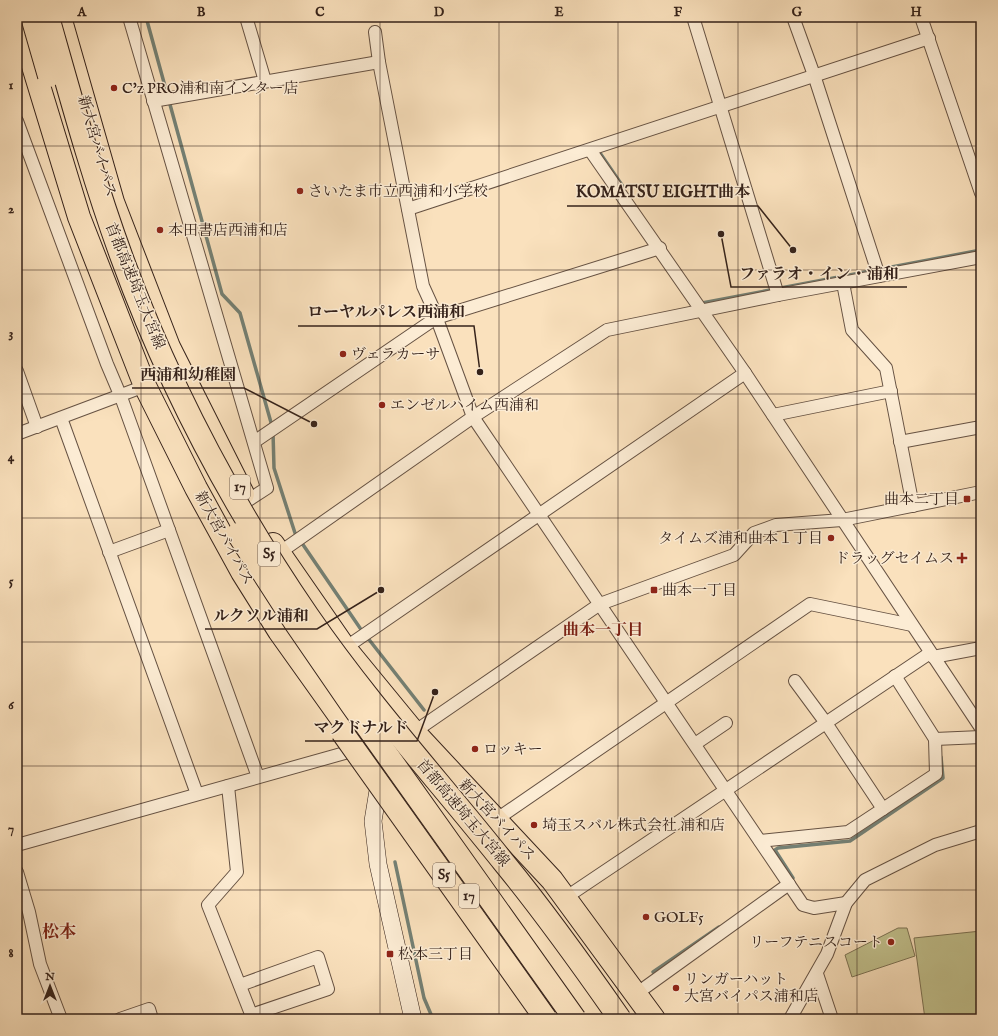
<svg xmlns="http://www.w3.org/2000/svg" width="998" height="1036" font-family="'IM FELL English','Noto Serif JP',serif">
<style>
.green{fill:#c2c28e;stroke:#7c7254}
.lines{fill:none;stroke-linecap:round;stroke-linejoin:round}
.stream{stroke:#748074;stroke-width:3.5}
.street-casing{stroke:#665243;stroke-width:14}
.secondary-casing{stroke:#35221a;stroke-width:18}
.highway-casing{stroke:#35221a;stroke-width:24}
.street{stroke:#fcecd4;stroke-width:12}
.secondary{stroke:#fcecd4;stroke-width:17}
.highway{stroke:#fae1bd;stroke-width:22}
.highway-bridge-casing{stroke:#35221a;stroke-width:24;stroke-linecap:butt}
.highway-bridge{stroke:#fae1bd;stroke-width:22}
.grid{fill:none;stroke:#35221a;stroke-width:1;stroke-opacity:0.55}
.poi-dot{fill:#8f2418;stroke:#fcecd4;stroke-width:1.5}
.labels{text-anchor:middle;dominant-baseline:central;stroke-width:3;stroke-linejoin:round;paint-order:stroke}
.shield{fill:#fcecd4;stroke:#715f52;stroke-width:1}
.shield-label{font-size:14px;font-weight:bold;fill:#35221a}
.poi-label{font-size:15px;fill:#35221a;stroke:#fcecd4;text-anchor:start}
.street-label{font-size:15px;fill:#35221a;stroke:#fcecd4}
.neighbourhood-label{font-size:16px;font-weight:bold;fill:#7a1f14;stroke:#fcecd4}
.quarter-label{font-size:17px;font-weight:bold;fill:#7a1f14;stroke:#fcecd4}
.leader{fill:none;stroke:#35221a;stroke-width:1.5}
.callout-dot{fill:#35221a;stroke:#fcecd4;stroke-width:1.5}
.callout-label{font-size:16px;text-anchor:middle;font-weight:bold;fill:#35221a;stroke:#fcecd4;stroke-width:3;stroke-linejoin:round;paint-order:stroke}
.neatline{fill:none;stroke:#35221a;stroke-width:1.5}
.grid-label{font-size:13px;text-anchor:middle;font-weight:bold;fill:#35221a}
</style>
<rect width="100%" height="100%" fill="#fae1bd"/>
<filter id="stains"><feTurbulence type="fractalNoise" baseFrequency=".005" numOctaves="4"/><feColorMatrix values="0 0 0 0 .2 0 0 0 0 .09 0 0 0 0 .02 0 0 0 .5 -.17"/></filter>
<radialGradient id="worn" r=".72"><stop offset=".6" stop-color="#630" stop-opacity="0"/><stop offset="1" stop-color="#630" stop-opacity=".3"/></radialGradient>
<g class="green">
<path d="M898,928H907L915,956L852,977L845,955Z"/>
<path d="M981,931V1019H925L914,938Z"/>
</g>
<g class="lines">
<g class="stream">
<path d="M146,17L222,294L240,313L272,426"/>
<path d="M598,150L624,188"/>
<path d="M702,303L981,250"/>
<path d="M273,432L274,468L295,533L360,628L424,710"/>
<path d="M395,862L424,998L433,1019"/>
<path d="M789,881L793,878L775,850L778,848L850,841L943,778L941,757"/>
<path d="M653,972L719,927"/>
</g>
<g class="street-casing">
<g id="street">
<path d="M129,17L267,488L247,501"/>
<path d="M246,17L265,81"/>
<path d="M693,17L778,295"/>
<path d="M793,17L814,75L879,276"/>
<path d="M921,17L981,193"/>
<path d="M375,32L379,62L423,286L433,308L473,417L803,905L814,908L846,903"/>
<path d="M153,101L379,62"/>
<path d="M17,121L107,364L121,397L258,777"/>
<path d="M590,150L745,373L981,728"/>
<path d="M408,209L929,38"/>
<path d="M843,283L852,330L886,368L913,506"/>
<path d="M17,371L37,427"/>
<path d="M773,415L891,391"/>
<path d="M61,418L197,794"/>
<path d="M17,434L145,386"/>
<path d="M254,442L436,318L660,248"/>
<path d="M900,442L981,427"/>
<path d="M109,552L169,530"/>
<path d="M279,553L473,417L607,330L778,295L981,257"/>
<path d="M345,648L745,373"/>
<path d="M933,657L981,648"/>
<path d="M795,681L826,723L883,809"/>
<path d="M414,732L600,604L734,555L754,533L776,525L842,520L981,492"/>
<path d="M935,739L981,737"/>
<path d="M695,744L726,723"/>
<path d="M228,786L237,872L208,905L253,1019"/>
<path d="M497,819L810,604L912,625"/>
<path d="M760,841L848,832L936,774L935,739L895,676"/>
<path d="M17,845L359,749"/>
<path d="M17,872L29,912L40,964L61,1019"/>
<path d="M565,898L930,653"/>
<path d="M817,974L832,1019"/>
<path d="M240,985L318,957L328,989L251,1015"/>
<path d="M636,994L789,884"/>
<path d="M120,1019L149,1009L152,1019"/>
<path d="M790,1019L827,954L846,903L865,880L935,845L981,831"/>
</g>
</g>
<g class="secondary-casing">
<path id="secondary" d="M380,778L373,821L378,864L413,1019"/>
</g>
<g class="highway-casing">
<g id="highway">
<path d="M18,17L79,217L145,386L196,488L242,572L279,631L361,746"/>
<path d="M60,17L113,202L169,347L243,494"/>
<path d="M273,544L345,648L414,732L552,880L654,1019"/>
</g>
</g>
<use href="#street" class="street"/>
<use href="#secondary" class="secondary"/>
<use href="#highway" class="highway"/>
<g class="highway-bridge-casing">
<g id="highway-bridge">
<path d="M32,17L49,76"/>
<path d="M48,17C71,98 93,179 122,258C168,384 232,505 308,616C368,703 439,781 505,864C546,914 583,966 620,1019"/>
<path d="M238,534L296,624L351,704L575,1019"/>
<path d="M342,732L546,1019"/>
</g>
</g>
<use href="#highway-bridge" class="highway-bridge"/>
</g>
<path class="grid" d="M141,17V1019M260,17V1019M380,17V1019M499,17V1019M618,17V1019M738,17V1019M857,17V1019M17,146H981M17,270H981M17,394H981M17,518H981M17,642H981M17,766H981M17,890H981"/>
<g class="poi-dot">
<circle cx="114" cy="88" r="4"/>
<circle cx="300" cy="191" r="4"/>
<circle cx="160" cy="230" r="4"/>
<circle cx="343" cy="354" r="4"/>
<circle cx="382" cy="405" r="4"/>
<rect x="963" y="495" width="8" height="8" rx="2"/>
<circle cx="831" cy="538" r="4"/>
<path d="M960 552h4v4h4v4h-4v4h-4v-4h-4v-4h4z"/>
<rect x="650" y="586" width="8" height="8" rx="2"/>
<circle cx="475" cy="749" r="4"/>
<circle cx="534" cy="825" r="4"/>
<circle cx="646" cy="917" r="4"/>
<circle cx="891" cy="942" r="4"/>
<rect x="386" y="950" width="8" height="8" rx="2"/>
<circle cx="676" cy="988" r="4"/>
</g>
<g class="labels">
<g class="shield">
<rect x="230" y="475" width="20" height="24" rx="3"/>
<rect x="258" y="542" width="22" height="24" rx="3"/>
<rect x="433" y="863" width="22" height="24" rx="3"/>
<rect x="459" y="884" width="20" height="24" rx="3"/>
</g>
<g class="shield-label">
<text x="240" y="487">17</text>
<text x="269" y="554">S5</text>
<text x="444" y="875">S5</text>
<text x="469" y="896">17</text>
</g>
<g class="poi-label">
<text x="122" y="88">C'z PRO浦和南インター店</text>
<text x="308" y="191">さいたま市立西浦和小学校</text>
<text x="168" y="230">本田書店西浦和店</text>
<text x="351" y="354">ヴェラカーサ</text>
<text x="390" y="405">エンゼルハイム西浦和</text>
<text x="959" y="499" text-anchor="end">曲本二丁目</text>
<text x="823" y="538" text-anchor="end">タイムズ浦和曲本１丁目</text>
<text x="954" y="558" text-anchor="end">ドラッグセイムス</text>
<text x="662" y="590">曲本一丁目</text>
<text x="483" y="749">ロッキー</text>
<text x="542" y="825">埼玉スバル株式会社 浦和店</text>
<text x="654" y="917">GOLF5</text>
<text x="883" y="942" text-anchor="end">リーフテニスコート</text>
<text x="398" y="954">松本三丁目</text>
<text x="684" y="979">リンガーハット<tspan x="684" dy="17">大宮バイパス浦和店</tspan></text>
</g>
<g class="street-label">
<text transform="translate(97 146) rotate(74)">新大宮バイパス</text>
<text transform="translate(135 286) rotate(68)">首都高速埼玉大宮線</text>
<text transform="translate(224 538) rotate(61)">新大宮バイパス</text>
<text transform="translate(463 813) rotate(50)">首都高速埼玉大宮線</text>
<text transform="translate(497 820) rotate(47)">新大宮バイパス</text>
</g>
<g class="neighbourhood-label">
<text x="603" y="631">曲本一丁目</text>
</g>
<g class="quarter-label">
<text x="59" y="932">松本</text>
</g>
</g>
<path class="leader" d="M793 250L758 206H567M721 234L731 287H907M480 372L474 326H298M314 424L244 388H132M381 590L317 629H205M435 692L417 741H305"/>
<g class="callout-dot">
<circle cx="793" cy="250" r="4"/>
<circle cx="721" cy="234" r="4"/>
<circle cx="480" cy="372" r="4"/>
<circle cx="314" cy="424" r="4"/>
<circle cx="381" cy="590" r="4"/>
<circle cx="435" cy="692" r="4"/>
</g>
<g class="callout-label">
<text x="663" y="197">KOMATSU EIGHT曲本</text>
<text x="819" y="279">ファラオ・イン・浦和</text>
<text x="386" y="317">ローヤルパレス西浦和</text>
<text x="188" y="380">西浦和幼稚園</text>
<text x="261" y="621">ルクソル浦和</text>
<text x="361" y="733">マクドナルド</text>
</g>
<rect width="998" height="1036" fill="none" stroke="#fae1bd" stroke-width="44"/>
<g transform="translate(50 986)" stroke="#fcecd4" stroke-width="3" paint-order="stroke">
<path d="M0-3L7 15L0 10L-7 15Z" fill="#35221a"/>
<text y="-6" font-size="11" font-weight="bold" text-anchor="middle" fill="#35221a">N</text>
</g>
<rect x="22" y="22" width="954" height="992" class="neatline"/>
<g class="grid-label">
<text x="82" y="16">A</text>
<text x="201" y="16">B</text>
<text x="320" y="16">C</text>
<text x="439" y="16">D</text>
<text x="559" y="16">E</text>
<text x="678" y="16">F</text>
<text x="797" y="16">G</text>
<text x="916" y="16">H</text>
<text x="11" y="89">1</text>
<text x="11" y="213">2</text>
<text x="11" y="337">3</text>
<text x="11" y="461">4</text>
<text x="11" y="585">5</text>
<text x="11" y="709">6</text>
<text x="11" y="833">7</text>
<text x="11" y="957">8</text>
</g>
<rect width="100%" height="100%" filter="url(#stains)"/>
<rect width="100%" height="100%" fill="url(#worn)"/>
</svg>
